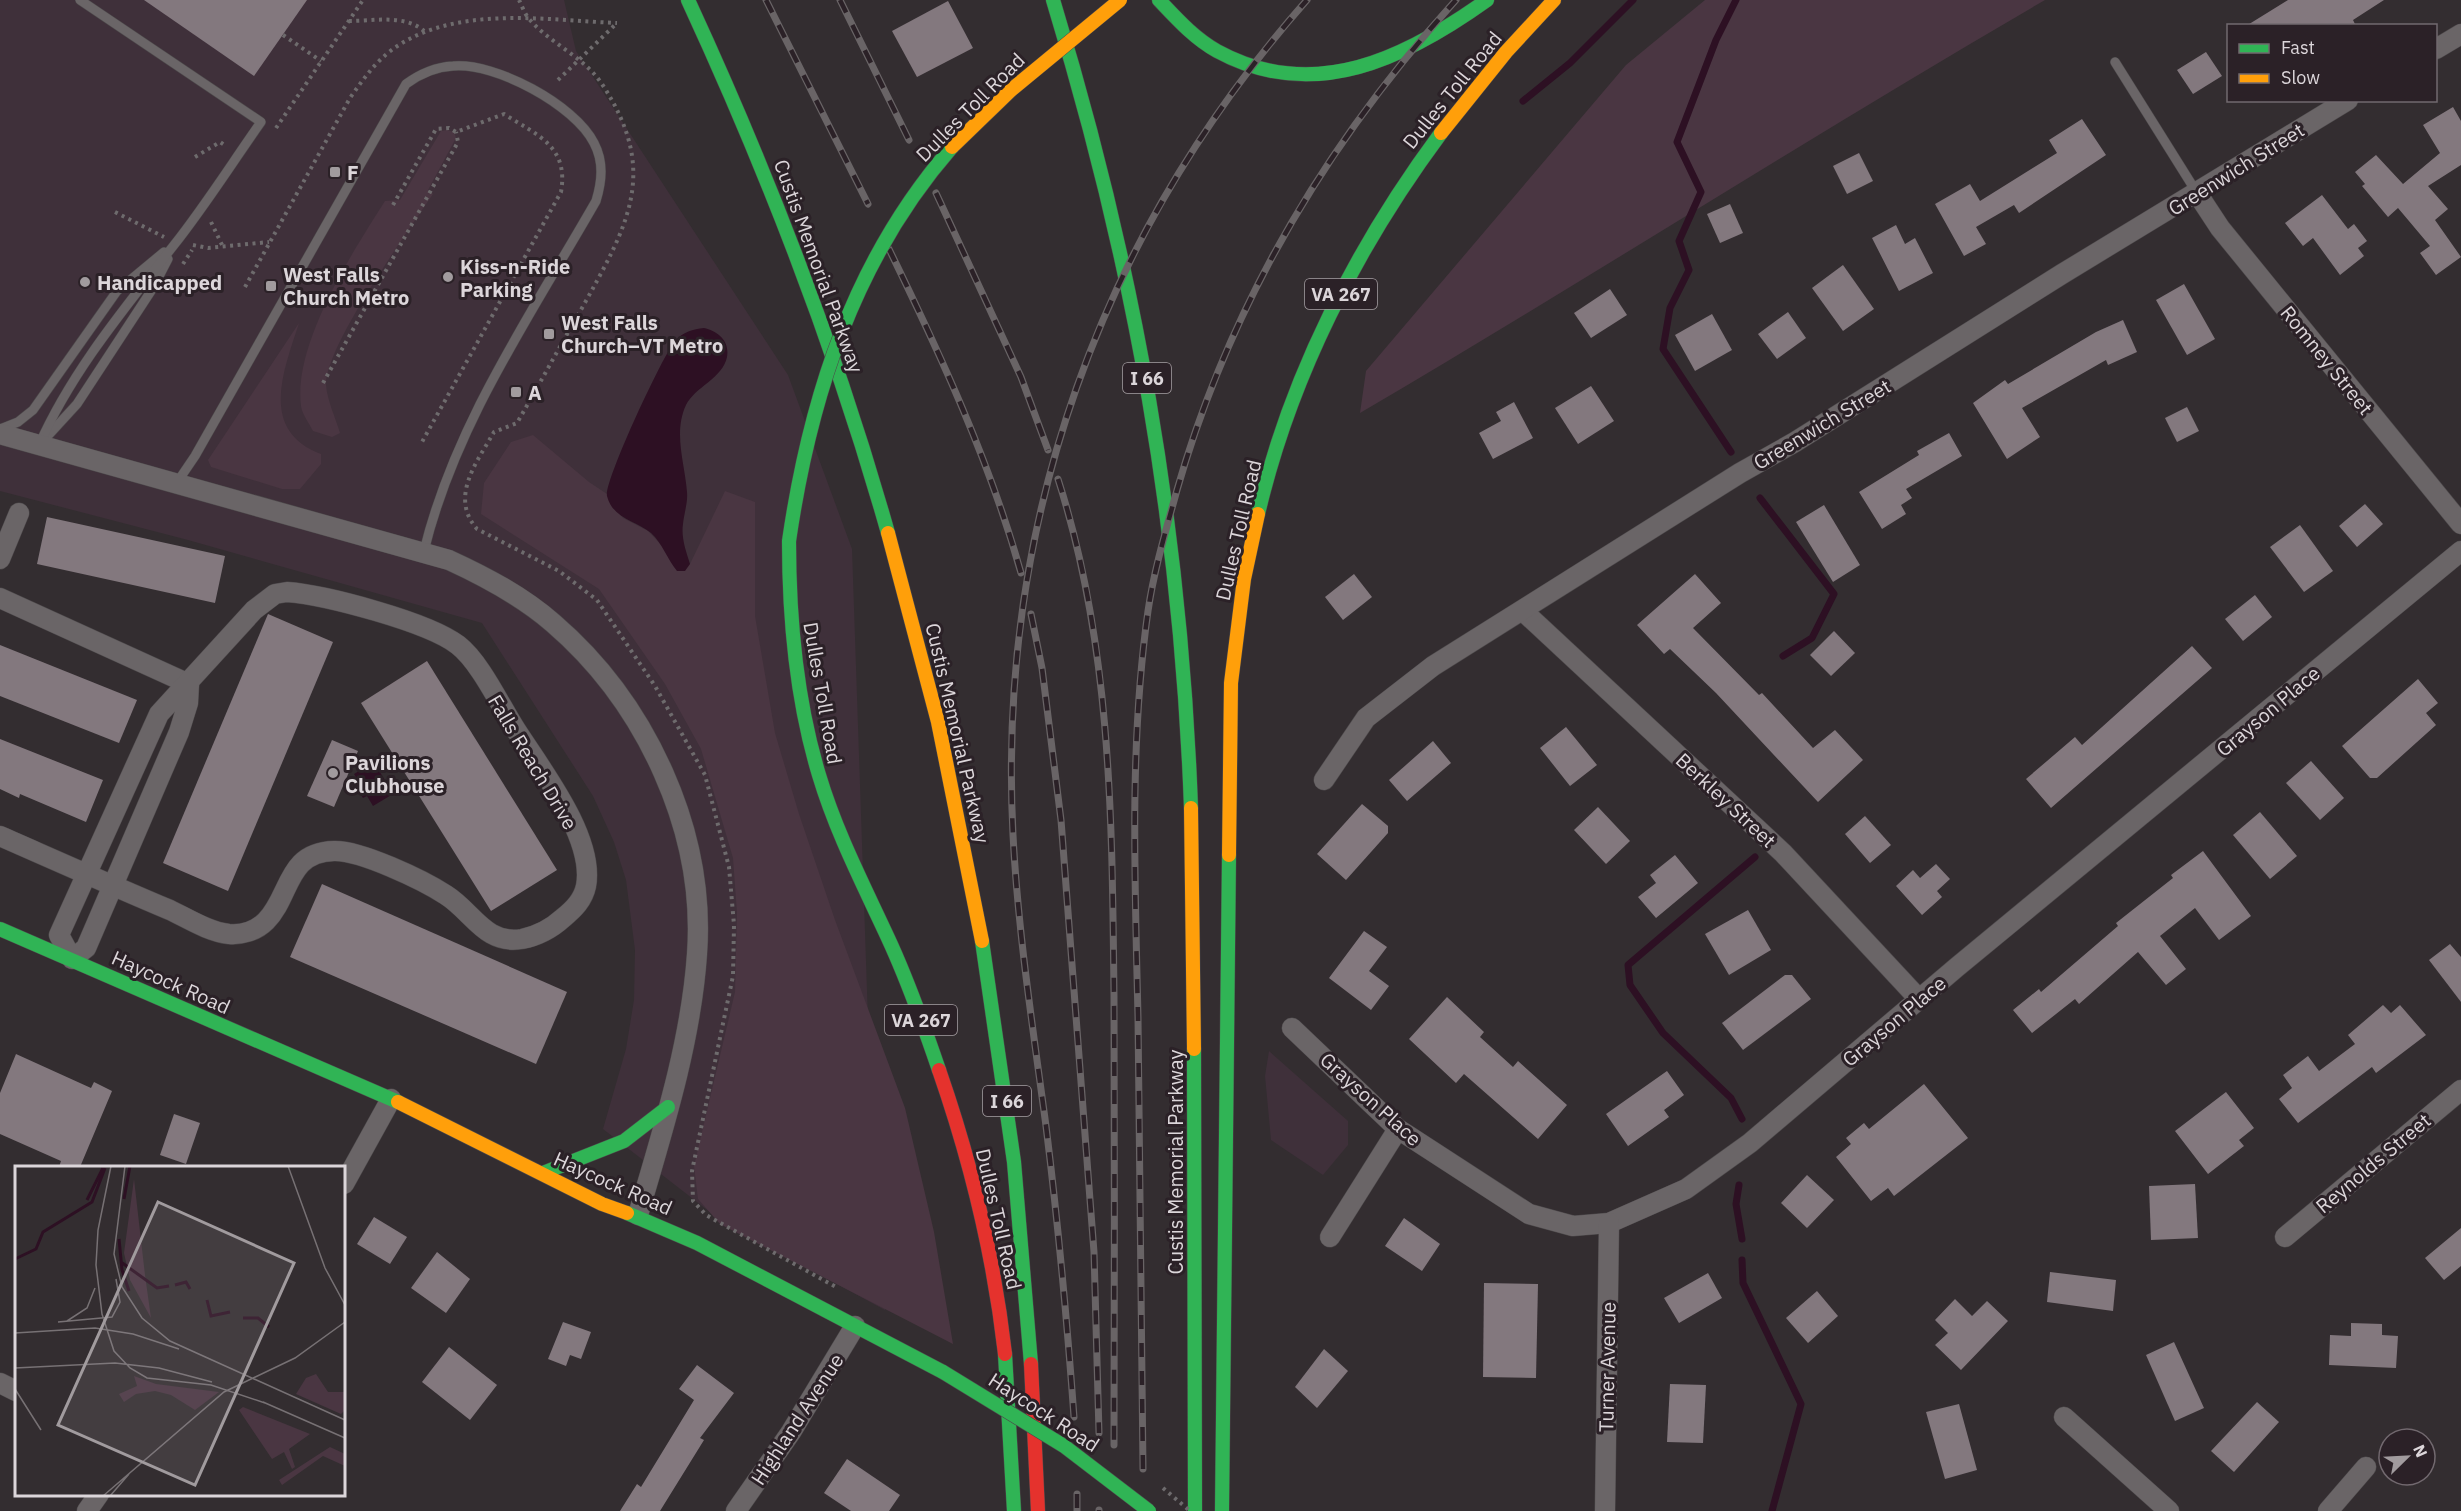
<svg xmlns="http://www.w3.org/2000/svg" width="2461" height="1511" font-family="'IBM Plex Sans',sans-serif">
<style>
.built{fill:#3f303a}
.green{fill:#4a3642}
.water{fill:#2d1023}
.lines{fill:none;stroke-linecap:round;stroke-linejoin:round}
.stream{stroke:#2d1023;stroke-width:7}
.building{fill:#83787e}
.lane-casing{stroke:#4d494b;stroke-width:10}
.street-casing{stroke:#4d494b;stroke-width:21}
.fast-casing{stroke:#4d494b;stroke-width:15}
.slow-casing{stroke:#4d494b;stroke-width:15}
.jam-casing{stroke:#4d494b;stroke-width:15}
.path{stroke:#6e6b6d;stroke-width:4;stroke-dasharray:3 4.5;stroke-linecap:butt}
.lane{stroke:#6a6567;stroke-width:9}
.street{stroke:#6a6567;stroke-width:20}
.fast{stroke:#30b455;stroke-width:14}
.slow{stroke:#ff9f0a;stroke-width:14}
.jam{stroke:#e5322d;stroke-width:14}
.rail-casing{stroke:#696466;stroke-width:7}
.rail{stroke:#2b2127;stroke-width:4.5;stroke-dasharray:14;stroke-linecap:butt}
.fast-bridge-casing{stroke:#4d494b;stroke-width:15;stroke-linecap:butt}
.slow-bridge-casing{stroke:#4d494b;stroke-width:15;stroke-linecap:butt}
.path-bridge{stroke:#6e6b6d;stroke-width:4;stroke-dasharray:3 4.5;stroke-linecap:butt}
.fast-bridge{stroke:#30b455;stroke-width:14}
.slow-bridge{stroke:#ff9f0a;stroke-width:14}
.poi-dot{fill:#a19b9e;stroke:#2b2127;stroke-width:2}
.labels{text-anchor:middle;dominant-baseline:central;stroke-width:6;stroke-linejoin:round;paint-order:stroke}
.shield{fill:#2b2127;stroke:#a7a0a4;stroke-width:1.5}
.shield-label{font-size:18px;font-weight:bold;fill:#dcd6da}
.street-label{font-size:20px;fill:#dcd6da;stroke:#2b2127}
.poi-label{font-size:20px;font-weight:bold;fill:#dcd6da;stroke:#2b2127;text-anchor:start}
.inset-river{fill:none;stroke:#2d1023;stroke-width:3}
.inset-road{fill:none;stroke:#777174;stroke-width:1.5}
.view{fill:#a19b9e;fill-opacity:0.15;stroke:#a19b9e;stroke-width:3}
.inset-edge{fill:none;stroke:#dcd6da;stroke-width:3}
</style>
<rect width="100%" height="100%" fill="#332d30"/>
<g class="built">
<path d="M0,0H564L576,51L788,375L852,549L868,1020L916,1229L885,1310L724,1223L603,1129L626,1049L634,1000L635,950L626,880L614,842L593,796L482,623L188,540L0,491Z"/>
<path d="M1269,1051L1348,1121V1145L1323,1175L1271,1140L1265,1076Z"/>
</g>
<g class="green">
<path d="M1705,0H2045C1814,134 1590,278 1360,413L1366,371L1626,65Z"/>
<path d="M447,130L454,132L456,138L428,190L433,194C409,230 325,346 326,385C327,400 336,419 340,433L332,437L313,431C309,423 302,414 301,406C293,344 352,253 385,201L400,200L441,131Z"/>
<path d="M299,323C284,370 258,430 321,454V464L300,489H282L211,467L208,460Z"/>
<path d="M533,435L589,482L607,494L610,502L623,518L648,531L664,548L690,564L725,491L755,502V616L775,733L799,814L835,920L905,1108L934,1232L953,1344L720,1224L698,1199L694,1166L735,992L737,913L733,858L701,749L665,684L599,589L481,514L484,483L511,442Z"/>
</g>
<g class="water">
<path d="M704,328C717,331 730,340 727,357C723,378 695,387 686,405C673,433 685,464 687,492C688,503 684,513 683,524C681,538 686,551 690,564L685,571H677C667,559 663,544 651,533C635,520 613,519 607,496C604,481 663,355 675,341C683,332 693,329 704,328Z"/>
<path d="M374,762L393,794L373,806L367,796L363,798L356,787L360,784L354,774Z"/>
</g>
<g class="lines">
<g class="stream">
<path d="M1523,101L1570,63L1633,0"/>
<path d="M1731,452L1663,349L1670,308L1689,270L1679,241L1701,192L1677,142L1716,40L1736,0"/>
<path d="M1760,498L1834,594L1812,638L1783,656"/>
<path d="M1742,1119L1731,1098L1663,1033L1630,985L1628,965L1755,857"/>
<path d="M1739,1185L1736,1204L1742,1239"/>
<path d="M1742,1260L1743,1283L1801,1404L1772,1511"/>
</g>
</g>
<g class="building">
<path d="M144,0H307L254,76Z"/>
<path d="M2288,0H2384L2353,20L2356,26H2246Z"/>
<path d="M948,1L973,48L917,77L892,31Z"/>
<path d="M2206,52L2222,76L2193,94L2177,70Z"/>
<path d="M2453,107L2461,121V165L2428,186L2448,209L2435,220L2461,257L2436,275L2420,253L2430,246L2398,208L2388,217L2362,186L2365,184L2355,172L2376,155L2403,184L2440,153L2423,125Z"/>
<path d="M2082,119L2106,155L2019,213L2014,205L1976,227L1986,244L1964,256L1935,204L1970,184L1980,201L2057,153L2049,140Z"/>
<path d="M1859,153L1873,181L1847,194L1833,166Z"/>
<path d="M2322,195L2348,229L2354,224L2367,241L2358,248L2364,256L2340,275L2313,238L2303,246L2285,223Z"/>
<path d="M1730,204L1743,233L1720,243L1707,214Z"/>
<path d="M1896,225L1905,244L1915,238L1933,273L1899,291L1872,238Z"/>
<path d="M1843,265L1874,309L1843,331L1812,288Z"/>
<path d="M2184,284L2215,339L2187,355L2156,300Z"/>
<path d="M1610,289L1627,315L1591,338L1574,313Z"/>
<path d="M1788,312L1806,338L1777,359L1758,334Z"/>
<path d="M1712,314L1732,350L1695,371L1675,335Z"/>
<path d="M2123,320L2137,352L2108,365L2106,360L2022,408L2040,437L2007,459L1973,403L2005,380L2008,384L2096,332Z"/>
<path d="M1591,386L1614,421L1578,444L1555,408Z"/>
<path d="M1514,402L1533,438L1493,459L1479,433L1501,421L1496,412Z"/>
<path d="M2187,407L2199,431L2177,442L2165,418Z"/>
<path d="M1949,433L1962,456L1906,489L1912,498L1901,505L1906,514L1882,529L1859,492L1919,455L1917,451Z"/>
<path d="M2365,504L2383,524L2357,547L2339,526Z"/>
<path d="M1824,505L1860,565L1833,582L1796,522Z"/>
<path d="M47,517L225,556L215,603L37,564Z"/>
<path d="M2300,525L2333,571L2304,592L2270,547Z"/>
<path d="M1354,574L1372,597L1343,620L1325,597Z"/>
<path d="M1695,574L1721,603L1693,628L1759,695L1762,693L1813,748L1835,730L1863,760L1818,802L1716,693L1670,649L1664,654L1637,625Z"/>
<path d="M2255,595L2272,617L2243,641L2225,619Z"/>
<path d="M268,614L333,642L228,891L163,863Z"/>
<path d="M1834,631L1855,653L1831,676L1810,655Z"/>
<path d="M0,645L137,700L119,743L0,696Z"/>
<path d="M2192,646L2212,668L2051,808L2026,779L2075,737L2082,745Z"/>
<path d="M427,661L557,870L491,911L361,703Z"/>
<path d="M2418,679L2438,703L2426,713L2436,725L2377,778H2370L2342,746Z"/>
<path d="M1566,727L1597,765L1570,786L1540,748Z"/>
<path d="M0,739L103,780L86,822L20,794L19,798L0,789Z"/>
<path d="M332,740L358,751L334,807L307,796Z"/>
<path d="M1433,741L1451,763L1407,801L1389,780Z"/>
<path d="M2311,761L2344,798L2320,820L2286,783Z"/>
<path d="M1362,804L1388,826V833L1346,880L1317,854Z"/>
<path d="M1598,807L1630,841L1606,864L1574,830Z"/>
<path d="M2260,812L2297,856L2270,879L2233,835Z"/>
<path d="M1865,816L1891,845L1870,863L1845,834Z"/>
<path d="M2203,851L2251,916L2219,940L2195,908L2160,936L2186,969L2166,985L2138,952L2079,1004L2075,999L2032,1033L2013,1010L2039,989L2041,992L2118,926L2116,923L2173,878L2171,875Z"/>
<path d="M1675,855L1698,883L1656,918L1638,897L1656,883L1650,875Z"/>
<path d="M1936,864L1950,879L1937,891L1942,897L1922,915L1896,886L1913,870L1920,878Z"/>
<path d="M322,884L567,992L536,1064L290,957Z"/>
<path d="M1748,910L1771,950L1729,975L1705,934Z"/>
<path d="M1364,931L1387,947L1369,971L1389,986L1371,1010L1329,978Z"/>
<path d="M2450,944L2461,957V1002L2429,960Z"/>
<path d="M1785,975H1792L1811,999L1743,1050L1722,1023Z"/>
<path d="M1447,997L1484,1032L1480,1037L1513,1067L1518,1061L1567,1105L1538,1139L1464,1074L1456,1083L1409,1039Z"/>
<path d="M2383,1005L2391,1013L2400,1005L2426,1035L2376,1073L2372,1067L2298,1123L2279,1099L2292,1088L2283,1075L2308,1056L2319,1071L2355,1044L2348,1035Z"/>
<path d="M16,1054L91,1088L94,1082L112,1091L80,1167H59L61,1161L0,1134V1093Z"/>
<path d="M1667,1071L1684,1095L1664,1110L1669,1117L1628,1146L1606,1114Z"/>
<path d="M1924,1084L1968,1138L1894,1196L1888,1188L1871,1201L1836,1157L1851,1144L1846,1138L1864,1123L1869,1129Z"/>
<path d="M2226,1092L2254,1128L2239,1140L2244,1146L2208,1174L2175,1131Z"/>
<path d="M174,1114L200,1123L186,1164L160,1155Z"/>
<path d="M1807,1175L1834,1200L1807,1228L1781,1203Z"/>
<path d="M2195,1184L2198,1238L2151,1240L2149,1186Z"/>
<path d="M374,1217L407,1237L390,1264L357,1244Z"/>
<path d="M1404,1218L1440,1244L1422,1271L1385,1246Z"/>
<path d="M2461,1228V1266L2444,1280L2425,1258Z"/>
<path d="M437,1252L470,1279L446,1313L411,1288Z"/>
<path d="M2050,1272L2116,1280L2113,1311L2047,1302Z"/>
<path d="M1708,1273L1722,1298L1679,1323L1664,1298Z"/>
<path d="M1484,1283L1538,1284L1536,1378L1483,1377Z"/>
<path d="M1817,1291L1838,1316L1808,1343L1786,1318Z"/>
<path d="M1955,1299L1972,1316L1987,1301L2008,1321L1961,1370L1935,1345L1948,1333L1935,1320Z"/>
<path d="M563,1322L591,1332L581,1359L570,1355L566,1366L548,1359Z"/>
<path d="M2351,1323L2382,1324V1335L2398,1336L2396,1368L2329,1365L2330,1335L2351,1336Z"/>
<path d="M2174,1342L2204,1408L2175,1421L2146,1355Z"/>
<path d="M449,1347L497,1385L470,1420L422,1382Z"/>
<path d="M1324,1349L1348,1371L1317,1408L1295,1387Z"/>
<path d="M697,1365L734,1393L700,1438L704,1440L660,1511H620L637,1484L641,1487L694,1400L679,1389Z"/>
<path d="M1670,1384L1706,1385L1703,1443L1667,1442Z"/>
<path d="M2257,1402L2279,1422L2234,1472L2211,1451Z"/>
<path d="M1959,1404L1977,1470L1945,1479L1926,1412Z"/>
<path d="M847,1459L900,1495L889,1511H851L824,1493Z"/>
</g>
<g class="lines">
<g class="lane-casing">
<g id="lane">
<path d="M2115,62L2197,193"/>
<path d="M0,429L18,422L33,410L117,291L164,252"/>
<path d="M44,440L77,404L153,288L168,259"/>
<path d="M39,445C72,371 124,309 174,245C205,206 232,163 261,122L80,0"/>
<path d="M176,484L195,456L406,84C421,73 435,67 453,66C495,62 575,105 594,143C604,162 602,181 596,201C532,313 455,424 424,551"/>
</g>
</g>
<g class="street-casing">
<g id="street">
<path d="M2436,49L2461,34"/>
<path d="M2197,193L2220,228L2461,524"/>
<path d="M0,434L449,560C486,577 522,596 553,623C646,703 706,831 697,954C691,1042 663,1130 638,1215"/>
<path d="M0,559L19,513"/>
<path d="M0,598L189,684"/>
<path d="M1523,611L1783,853L1919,999"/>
<path d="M1324,780L1366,718L1433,666L1740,473L1795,442L2062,274L2348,100"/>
<path d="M0,836C57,861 113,886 170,910C187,918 209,932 229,934C242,935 256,931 266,921C291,896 286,852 334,851C360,850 423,880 446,895C473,912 485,945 522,939C537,936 552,928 563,918C574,909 583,900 586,886C595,838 541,769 516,730C500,705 480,662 458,645C428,622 326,595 287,592L275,594L254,610L159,714L59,935L72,959L86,948L179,732L188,703L189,684"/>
<path d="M1292,1028L1398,1129L1529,1214L1573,1226L1609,1223L1686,1189L1750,1143L1957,967L2461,551"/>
<path d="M344,1184L391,1099"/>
<path d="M1330,1237L1398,1129"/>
<path d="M2285,1237L2461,1090"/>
<path d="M0,1383L16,1391"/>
<path d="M2064,1417L2169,1511"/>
<path d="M87,1511L99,1494"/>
<path d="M736,1511L791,1432L855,1326"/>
<path d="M1605,1511L1609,1223"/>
<path d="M2328,1511L2366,1467"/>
</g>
</g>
<g class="fast-casing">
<g id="fast">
<path d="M688,0C768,173 836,349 888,533"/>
<path d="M1053,0C1135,268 1181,528 1191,808"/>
<path d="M1159,0C1177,19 1194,38 1217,51C1314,104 1406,58 1487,0"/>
<path d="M1258,514C1290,377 1357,246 1441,133"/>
<path d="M789,541C789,621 796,699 819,775C836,832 863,884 888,938C908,981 924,1026 939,1070"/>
<path d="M0,929L398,1102"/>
<path d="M982,941L1014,1162L1031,1364"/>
<path d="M1194,1049L1195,1511"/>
<path d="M543,1173L624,1141L668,1107"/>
<path d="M627,1213L697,1243L943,1372"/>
<path d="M1005,1354L1014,1511"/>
<path d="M1222,1511L1229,855"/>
</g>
</g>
<g class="slow-casing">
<g id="slow">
<path d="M1441,133L1506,52L1554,0"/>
<path d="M888,533L938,722L982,941"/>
<path d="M1191,808L1194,1049"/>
<path d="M1229,855L1231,683L1244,579L1258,514"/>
<path d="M398,1102L602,1204L627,1213"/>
</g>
</g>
<g class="jam-casing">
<g id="jam">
<path d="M939,1070C971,1162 994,1257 1005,1354"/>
<path d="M1031,1364L1038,1511"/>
</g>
</g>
<g class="path">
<path d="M519,0C522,6 525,15 530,20C551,44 584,57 602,84C660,172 628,225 582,308C560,346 539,385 517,423L494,432C477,462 449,497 477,529L559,571L597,600L655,686L705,775L729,867L734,925L733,976L692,1171L693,1201L706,1215L836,1287"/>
<path d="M349,21C373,21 405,14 424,31"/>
<path d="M283,35L321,61"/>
<path d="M558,80L617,23"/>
<path d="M276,128L363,0"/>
<path d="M195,157L220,142L226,146"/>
<path d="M393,205L436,129L449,128L456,132L504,114C537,135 569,146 561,192L422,442"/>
<path d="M115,212L164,237"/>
<path d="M211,222L223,247"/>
<path d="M193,245L208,248L269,242"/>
<path d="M183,264L192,250"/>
<path d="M245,287L350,98C362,81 373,65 389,52C451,4 544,20 617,23"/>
<path d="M323,383L458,142L456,132"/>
</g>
<use href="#lane" class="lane"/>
<use href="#street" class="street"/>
<use href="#fast" class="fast"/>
<use href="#slow" class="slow"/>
<use href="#jam" class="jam"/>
<g class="rail-casing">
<g id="rail">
<path d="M766,0L868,204"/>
<path d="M840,0L909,140"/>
<path d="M936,193L1021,377L1048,450"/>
<path d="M889,249C940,354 989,459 1021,573"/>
<path d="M1058,479C1112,647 1112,821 1114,996C1115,1146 1114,1295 1114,1445"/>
<path d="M1031,614L1042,668L1061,820L1094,1252L1099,1433"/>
<path d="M1074,1417C1067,1320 1058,1223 1046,1126C1033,1029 1018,932 1013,835C997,523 1100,234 1307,0"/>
<path d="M1143,1469C1141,1318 1140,1167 1138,1017C1135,882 1129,745 1148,611C1154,570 1166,530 1177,490C1230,305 1327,142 1456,0"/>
<path d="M1077,1494V1511"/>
<path d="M1099,1510V1511"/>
</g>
</g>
<use href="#rail" class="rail"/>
<g class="fast-bridge-casing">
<g id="fast-bridge">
<path d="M789,541C810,397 854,259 952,147"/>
<path d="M943,1372L1064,1446L1149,1511"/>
</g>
</g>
<g class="slow-bridge-casing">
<path id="slow-bridge" d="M952,147L1011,90L1120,0"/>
</g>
<path class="path-bridge" d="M1163,1488L1190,1511"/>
<use href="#fast-bridge" class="fast-bridge"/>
<use href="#slow-bridge" class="slow-bridge"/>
</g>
<g class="poi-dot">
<rect x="329" y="166" width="12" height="12" rx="3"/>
<circle cx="448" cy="277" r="6"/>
<circle cx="85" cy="282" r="6"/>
<rect x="265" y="280" width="12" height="12" rx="3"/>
<rect x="543" y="328" width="12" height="12" rx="3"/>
<rect x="510" y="386" width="12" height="12" rx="3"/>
<circle cx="333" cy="773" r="6"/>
</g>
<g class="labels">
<g class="shield">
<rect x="1305" y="279" width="72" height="30" rx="4.5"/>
<rect x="1123" y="363" width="48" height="30" rx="4.5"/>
<rect x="885" y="1005" width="72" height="30" rx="4.5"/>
<rect x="983" y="1086" width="48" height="30" rx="4.5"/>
</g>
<g class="shield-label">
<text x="1341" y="294">VA 267</text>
<text x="1147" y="378">I 66</text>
<text x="921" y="1020">VA 267</text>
<text x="1007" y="1101">I 66</text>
</g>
<g class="street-label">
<text transform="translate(1452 90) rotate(-51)">Dulles Toll Road</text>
<text transform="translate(970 107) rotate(-45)">Dulles Toll Road</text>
<text transform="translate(2236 169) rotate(-32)">Greenwich Street</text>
<text transform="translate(819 266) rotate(70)">Custis Memorial Parkway</text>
<text transform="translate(2327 360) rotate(51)">Romney Street</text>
<text transform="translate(1822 424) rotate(-31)">Greenwich Street</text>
<text transform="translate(1238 530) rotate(-77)">Dulles Toll Road</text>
<text transform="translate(823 693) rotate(80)">Dulles Toll Road</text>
<text transform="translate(2268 711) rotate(-40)">Grayson Place</text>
<text transform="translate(958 733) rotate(77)">Custis Memorial Parkway</text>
<text transform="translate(533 762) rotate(59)">Falls Reach Drive</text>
<text transform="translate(1726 800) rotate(43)">Berkley Street</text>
<text transform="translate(171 982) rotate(24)">Haycock Road</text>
<text transform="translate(1894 1021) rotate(-40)">Grayson Place</text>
<text transform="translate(1371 1099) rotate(42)">Grayson Place</text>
<text transform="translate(1175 1162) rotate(-90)">Custis Memorial Parkway</text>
<text transform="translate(2373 1163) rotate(-40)">Reynolds Street</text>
<text transform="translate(613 1183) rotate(24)">Haycock Road</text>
<text transform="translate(999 1219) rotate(77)">Dulles Toll Road</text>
<text transform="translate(1607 1367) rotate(-89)">Turner Avenue</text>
<text transform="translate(1044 1412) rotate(33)">Haycock Road</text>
<text transform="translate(797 1419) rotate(-57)">Highland Avenue</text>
</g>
<g class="poi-label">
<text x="347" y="172">F</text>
<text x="460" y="266">Kiss-n-Ride<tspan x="460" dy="23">Parking</tspan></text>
<text x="283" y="274">West Falls<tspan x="283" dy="23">Church Metro</tspan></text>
<text x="97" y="282">Handicapped</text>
<text x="561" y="322">West Falls<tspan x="561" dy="23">Church–VT Metro</tspan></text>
<text x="528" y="392">A</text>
<text x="345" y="762">Pavilions<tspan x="345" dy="23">Clubhouse</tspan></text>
</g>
</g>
<g transform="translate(15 1166)">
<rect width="330" height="330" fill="#332d30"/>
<path d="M119,13L130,109L136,152L115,114L109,87ZM301,208L313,226H330V244L326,248L281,228L291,212ZM119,210L141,218L204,226L180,244L156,229L140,225L121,228L109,236L104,228L122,220ZM228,241L295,268L274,283L280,301L277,303L269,286L257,293L224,244ZM315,281L330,288V300L308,290L267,319L264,314Z" fill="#4a3642"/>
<path class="inset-river" d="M109,33L115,0M72,34L88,2M104,73L107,104L114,125M0,93L21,83L28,66L77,36L90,2M106,96L142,122L154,120M160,119L171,116L175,123M192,134L196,150L215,146M228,152H243L254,161"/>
<path class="inset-road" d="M96,0L83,64L81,99L87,148L99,185L115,202L132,212L196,219L250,237M110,0L99,88L107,121L127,152L155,175L330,254M273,0L310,102L330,139M52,155L72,142L80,122M43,156L97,151L105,136L101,113M0,167L80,162L118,168L164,183M0,202L100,197L144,202L197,216M0,223L26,264M248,236L330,272M88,330L209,226L280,192L330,156M95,330L114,308"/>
<path class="view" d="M143,36L279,97L180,319L43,259Z"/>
<rect width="330" height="330" class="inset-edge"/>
</g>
<rect x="2227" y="24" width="210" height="78" fill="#2b2127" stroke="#72696f" stroke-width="1.5"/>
<rect x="2239" y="44" width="30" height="9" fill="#30b455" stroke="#72696f" stroke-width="1.5"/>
<text x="2281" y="54" font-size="18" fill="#dcd6da">Fast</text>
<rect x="2239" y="74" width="30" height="9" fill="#ff9f0a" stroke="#72696f" stroke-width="1.5"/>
<text x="2281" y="84" font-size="18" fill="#dcd6da">Slow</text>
<g transform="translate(2407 1457) rotate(66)"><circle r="28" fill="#2b2127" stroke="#72696f" stroke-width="1.5"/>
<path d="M0-4.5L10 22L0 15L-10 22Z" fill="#a19b9e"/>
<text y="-9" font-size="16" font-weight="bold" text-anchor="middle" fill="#dcd6da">N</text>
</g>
</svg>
